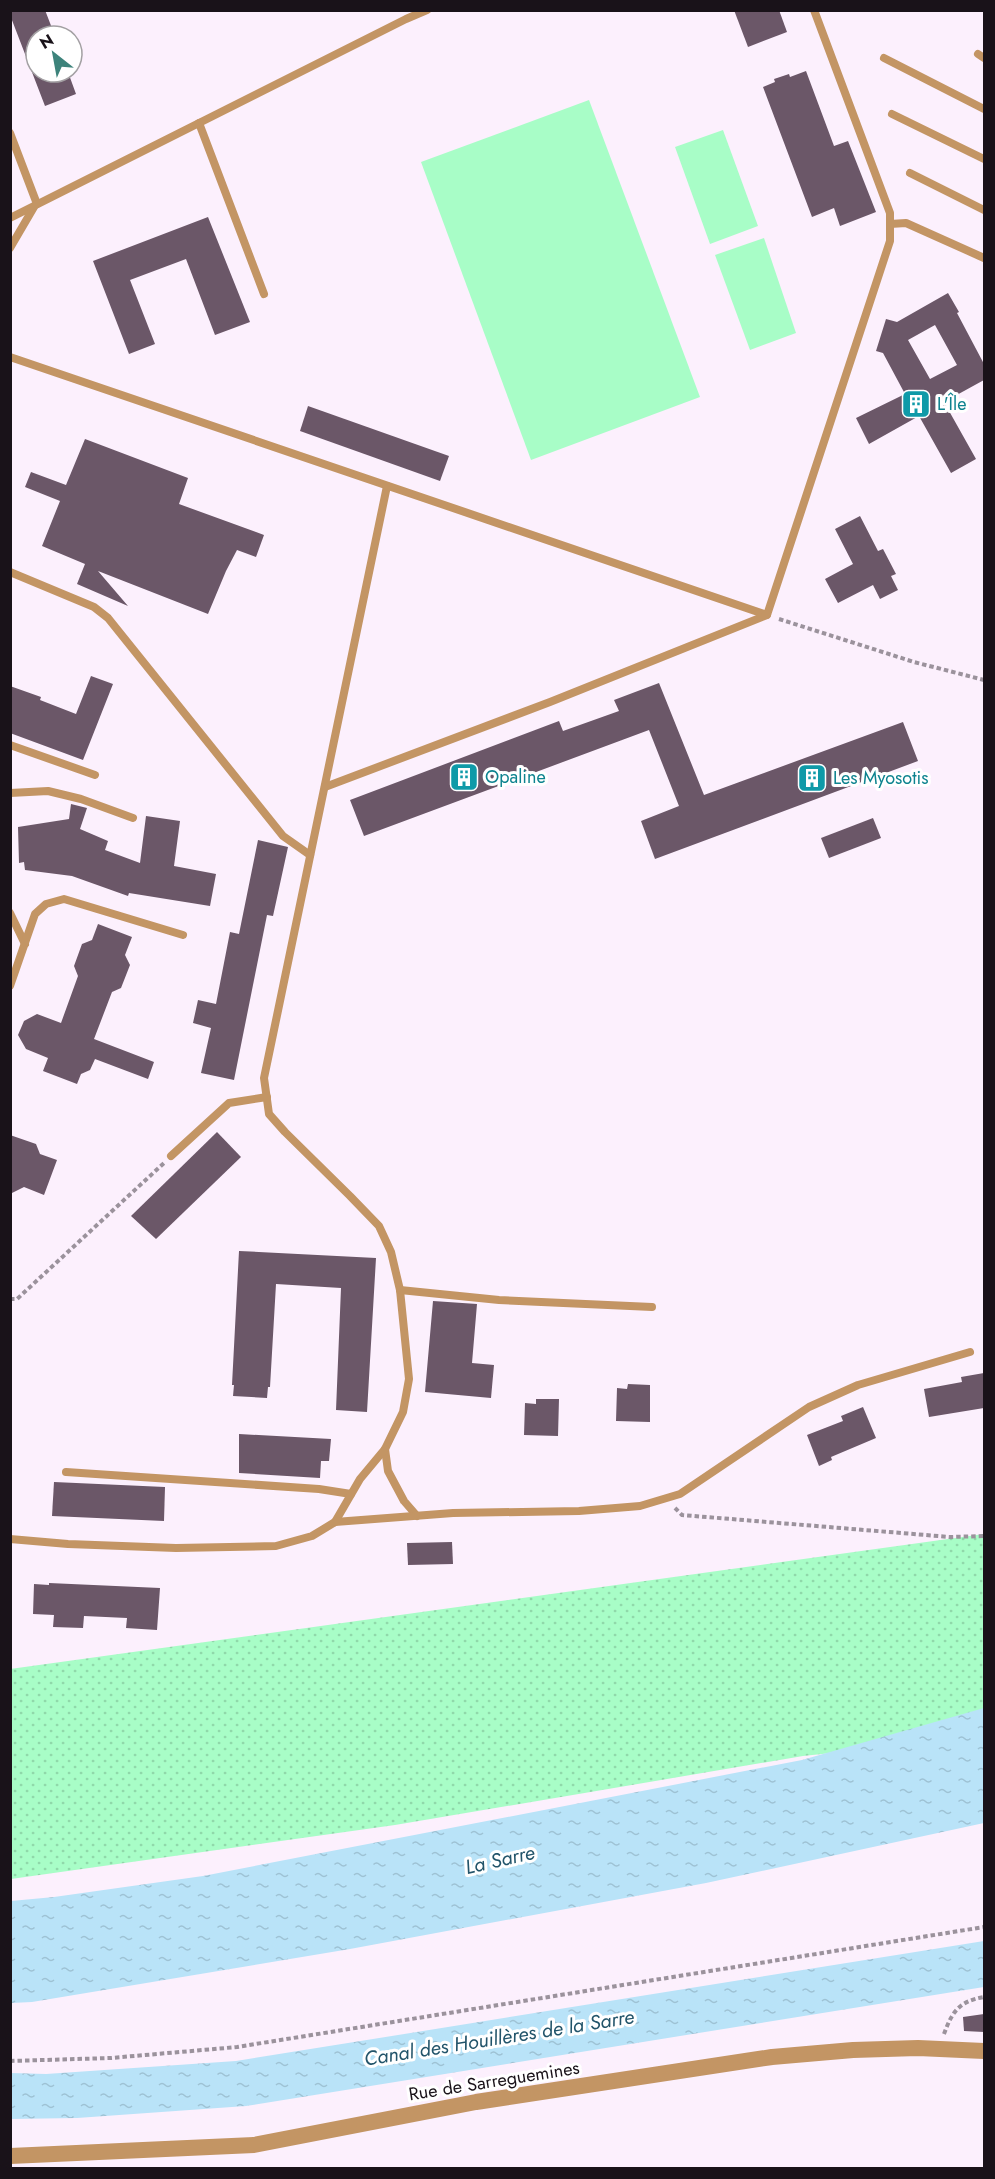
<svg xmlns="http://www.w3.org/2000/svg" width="995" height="2179" font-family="Jost,sans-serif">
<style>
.grass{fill:url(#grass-dots)}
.pitch{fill:#a8fdc7}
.water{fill:url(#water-ripples)}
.building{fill:#6b5768;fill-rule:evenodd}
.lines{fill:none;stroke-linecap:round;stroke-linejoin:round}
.path{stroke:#9b929c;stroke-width:4;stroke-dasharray:4.5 3;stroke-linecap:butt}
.service{stroke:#c39564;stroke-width:8}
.tertiary{stroke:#c39564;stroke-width:16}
.labels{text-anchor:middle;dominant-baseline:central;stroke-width:6;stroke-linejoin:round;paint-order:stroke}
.culture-label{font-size:18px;fill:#0d838f;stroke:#fff;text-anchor:start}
.street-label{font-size:18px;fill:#191219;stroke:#fff}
.water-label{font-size:20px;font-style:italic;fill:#22546a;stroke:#fff}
</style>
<defs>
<pattern id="grass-dots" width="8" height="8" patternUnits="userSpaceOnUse" patternTransform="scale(1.5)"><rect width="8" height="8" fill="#a8fdc7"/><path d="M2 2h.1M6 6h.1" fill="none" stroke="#90d8aa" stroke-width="1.8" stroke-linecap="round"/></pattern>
<pattern id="water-ripples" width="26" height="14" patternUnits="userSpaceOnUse" patternTransform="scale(1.5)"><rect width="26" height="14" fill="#b9e3f8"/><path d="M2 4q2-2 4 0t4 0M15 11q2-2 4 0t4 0" fill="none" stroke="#9ec2d4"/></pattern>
</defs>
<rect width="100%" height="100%" fill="#fcf0fd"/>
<path class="grass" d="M984,1534V1737L803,1756L395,1825L11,1879L10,1669Z"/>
<g class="pitch">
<path d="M589,100L700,397L531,460L421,162Z"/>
<path d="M723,130L758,226L710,244L675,147Z"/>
<path d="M764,238L796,333L750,350L715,255Z"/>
</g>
<g class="water">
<path d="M984,1708V1823L706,1883L350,1949L32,2002L11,2003V1901L54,1897L203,1876L802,1760Z"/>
<path d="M984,1941V1987L246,2106L77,2118L11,2119V2073L46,2074L236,2061Z"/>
</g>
<g class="building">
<path d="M10,10H45L55,36H36V72H68L76,94L45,106L10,15Z"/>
<path d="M734,10H779L787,32L748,47Z"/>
<path d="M806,71L834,146L848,141L876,212L840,226L834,208L812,217L763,87L775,82L774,79L789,74L790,77Z"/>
<path d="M208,217L250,322L215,335L186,259L130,280L155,344L129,354L93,261Z"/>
<path d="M948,293L959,312L957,313L984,364V380L944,402L976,459L951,473L919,416L869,444L856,418L905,394L883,353L876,351L886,319L897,322ZM935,325L957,365L930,379L908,340Z"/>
<path d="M308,406L449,456L440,481L300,431Z"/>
<path d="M85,439L188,478L179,504L264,535L256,557L237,550L226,571L208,614L98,571L128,606L77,584L85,564L42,546L60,501L25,487L31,472L66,485Z"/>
<path d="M860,516L878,551L883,549L896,574L891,576L898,590L880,599L873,585L838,603L825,579L853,564L835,529Z"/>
<path d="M91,676L113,684L83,760L10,733V686L41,697L40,700L76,714Z"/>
<path d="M659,683L704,795L903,722L918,761L655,859L641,821L679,806L649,730L364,836L350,800L559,721L563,731L619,711L614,700Z"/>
<path d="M71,804L87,808L80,829L108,841L105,850L140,863L146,816L180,821L174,866L216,874L210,906L129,893L128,896L72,876L25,870L24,862L19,863L18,827L69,819Z"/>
<path d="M873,818L881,838L829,858L821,838Z"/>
<path d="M258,840L288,847L273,916L267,915L234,1080L201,1073L211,1028L193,1023L198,1000L216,1004L230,932L239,934Z"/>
<path d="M98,924L132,937L125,955L130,965L121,988L112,992L94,1039L154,1062L148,1079L95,1059L90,1070L81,1074L77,1084L43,1071L48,1058L26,1049L18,1035L24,1021L37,1014L61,1023L78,976L74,966L82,944L92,940Z"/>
<path d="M217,1132L241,1157L156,1239L131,1216Z"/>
<path d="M10,1135L36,1144L40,1154L57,1160L44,1195L24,1187L10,1194Z"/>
<path d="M239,1251L376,1258L367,1412L336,1410L341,1288L276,1284L270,1387H268L267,1398L233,1396L234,1385H232Z"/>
<path d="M433,1301L477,1304L472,1363L494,1365L491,1398L425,1392Z"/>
<path d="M984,1373V1408L929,1417L924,1389L962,1382L961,1377Z"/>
<path d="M628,1384L650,1385V1422L616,1421L617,1388L627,1389Z"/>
<path d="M536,1399H559L558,1436L524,1435L525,1403L536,1404Z"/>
<path d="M863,1407L876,1438L831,1457L832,1460L819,1466L807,1435L843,1421L841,1416Z"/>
<path d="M239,1434L331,1439L329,1461H321L320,1478L239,1473Z"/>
<path d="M54,1482L165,1487L164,1521L52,1516Z"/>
<path d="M452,1542L453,1564L408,1565L407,1543Z"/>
<path d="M49,1583L160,1588L157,1630L126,1628L127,1618L84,1616L83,1628L53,1627L54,1615L33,1614L34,1584L49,1585Z"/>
<path d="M984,2014V2032L964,2031L963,2017Z"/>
</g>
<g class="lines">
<g class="path">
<path d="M779,619L914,662L984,680"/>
<path d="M10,1299H17L164,1163"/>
<path d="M675,1508L682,1515L950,1537L984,1536"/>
<path d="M944,2034C952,2012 959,2001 984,1997"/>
<path d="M10,2061L111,2058L237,2047L984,1927"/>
</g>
<g class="service">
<path d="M978,54L984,58"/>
<path d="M884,58L984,109"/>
<path d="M892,114L984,159"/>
<path d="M199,123L264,294"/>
<path d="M10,133L37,204"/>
<path d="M910,173L984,210"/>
<path d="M10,218L406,19L427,10"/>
<path d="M890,224L906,223L984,258"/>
<path d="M10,248L34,207"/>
<path d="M10,357L767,615"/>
<path d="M387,486L264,1078L269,1114L285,1132L350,1196L379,1226L391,1252L400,1290L409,1379L403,1412L385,1449L388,1471L404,1501L417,1516"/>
<path d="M10,572L94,607L108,618L283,836L310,855"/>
<path d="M10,745L95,775"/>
<path d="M325,787L550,702L767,615L890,241V213L814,10"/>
<path d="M10,793L48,791L81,799L133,818"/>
<path d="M10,913L25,944"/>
<path d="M10,986L35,914L46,904L64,899L183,935"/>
<path d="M171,1156L229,1103L267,1097"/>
<path d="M400,1290L499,1300L652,1307"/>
<path d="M66,1472L319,1489L351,1494"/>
<path d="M335,1522L360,1479L385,1449"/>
<path d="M10,1539L68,1544L176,1548L276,1546L312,1536L335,1522L453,1513L579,1511L640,1506L680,1494L809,1407L858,1385L970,1352"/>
</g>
<path class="tertiary" d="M10,2156L254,2145L476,2102L772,2057L853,2050L918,2048L984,2051"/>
</g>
<defs>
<g id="building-square" transform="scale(1.5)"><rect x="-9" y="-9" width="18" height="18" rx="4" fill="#0f9aa8" stroke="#fff"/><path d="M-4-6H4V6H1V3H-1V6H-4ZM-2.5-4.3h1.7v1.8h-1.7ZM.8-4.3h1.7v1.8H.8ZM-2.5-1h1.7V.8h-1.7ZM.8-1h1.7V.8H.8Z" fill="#fff"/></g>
</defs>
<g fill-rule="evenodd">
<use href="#building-square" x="916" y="404"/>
<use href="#building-square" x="464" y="777"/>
<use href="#building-square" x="812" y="778"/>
</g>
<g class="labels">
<g class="culture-label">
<text x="937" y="404">L'Île</text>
<text x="485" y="777">Opaline</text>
<text x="833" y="778">Les Myosotis</text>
</g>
<g class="street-label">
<text transform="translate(494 2081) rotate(-9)">Rue de Sarreguemines</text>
</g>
<g class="water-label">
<text transform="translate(500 1860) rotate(-13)">La Sarre</text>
<text transform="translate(499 2038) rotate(-9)">Canal des Houillères de la Sarre</text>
</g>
</g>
<rect width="995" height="2179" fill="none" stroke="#191219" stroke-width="24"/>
<g transform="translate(54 54) rotate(329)"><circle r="28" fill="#ffffff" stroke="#a3a0a3" stroke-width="1.5"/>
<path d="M0-4.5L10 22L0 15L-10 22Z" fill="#3d837b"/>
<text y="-9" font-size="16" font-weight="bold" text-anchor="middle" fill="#191219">N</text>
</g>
</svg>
